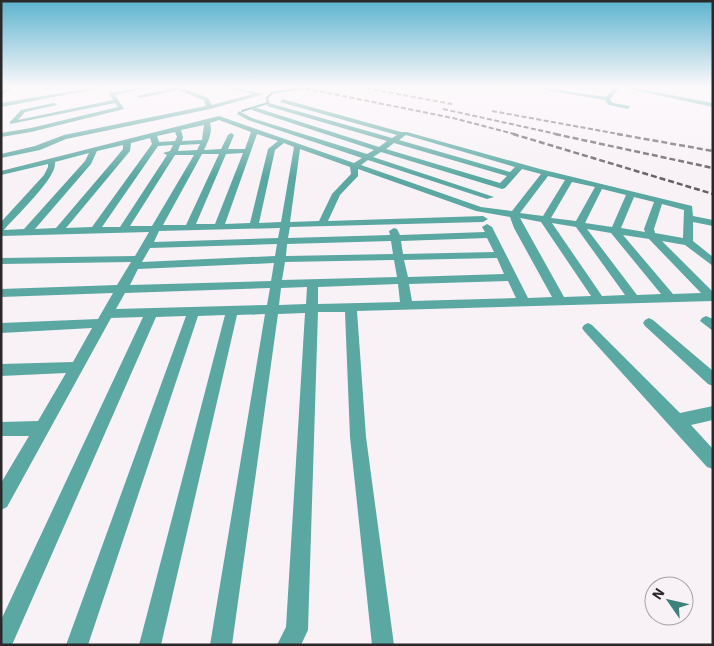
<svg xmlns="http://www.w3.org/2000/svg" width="714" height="646" font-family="'IBM Plex Sans',sans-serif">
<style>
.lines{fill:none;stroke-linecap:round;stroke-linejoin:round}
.stream{stroke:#2a8983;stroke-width:2}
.minor{fill:#5ba8a2;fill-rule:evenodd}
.rail-far1{stroke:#635f62;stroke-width:2;stroke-dasharray:5 2.5;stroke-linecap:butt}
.rail{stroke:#635f62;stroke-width:2.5;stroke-dasharray:6 3;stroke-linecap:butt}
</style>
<rect width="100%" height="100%" fill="#f8f2f7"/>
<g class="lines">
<path class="stream" d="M242,111L268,103L267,98L272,93L308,87"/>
<g class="minor">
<path d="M8,87H14L1,96V91Z"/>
<path d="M45,87H56L46,90L43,88Z"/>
<path d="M97,87H107L1,107V103Z"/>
<path d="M143,87H152L115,95L124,109L31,132L1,137V133L31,128L118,107L115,103L10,124V122L21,110L54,103L57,105L25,112L18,120L113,100L109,93Z"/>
<path d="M177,87H187L185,89L208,98L212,105L253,94L223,87H231L264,94L210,109L66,139L40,150L1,158V154L35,146L64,135L206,106L204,100L178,90L140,98L137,96Z"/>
<path d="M527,87H538L606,97L615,87H629L713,103V107L620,87L610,99L613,103L630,106L628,109L609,105L605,100Z"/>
<path d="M282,99L401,132H407L540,169L692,206L693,216L713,220V226L693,222V241L713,257V266L685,245L662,241L713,292V301L357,311L366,437L394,645H372L350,437L345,312H318L308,630L301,645H277L286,627L305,313L278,314L232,645H210L265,314L237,315L161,645H139L225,315L198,316L88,645H66L186,316L156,317L12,645H1V620L143,317L111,318L7,507L1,510V483L29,436H1V422L38,421L66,373L1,376V364L73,362L92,328L1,333V323L98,319L113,293L1,297V289L117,285L131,262L1,264V258L135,256L149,232L1,236V222L44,175L48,167V164L1,175V171L219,116L354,163L362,158L248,120L237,114L239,111L252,118L367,154L374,150L252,110L254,107L379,147L387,141L267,106L269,103L392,138L397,135L280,102ZM219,120L251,132L245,149H228L234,135L231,133L228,135L221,149L204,150C208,142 213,132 210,123ZM204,125L202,140L182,141L183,137L181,130ZM175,132L177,137L175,141L159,142L157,136ZM257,134L278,141L268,149L250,223L225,224ZM406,135L515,167L510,172L399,140ZM150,138L152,144L92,227L66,228L130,151L131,143ZM284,143L294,147L281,222L259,223L275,150ZM394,143L507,176L500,183L386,149ZM200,144L197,150L178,151L180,145ZM123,145V149L114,160L56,228L35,229L91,164L97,151ZM173,145L170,151L163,153L167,155L120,227H102L158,146ZM300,149L350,167L351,174L332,194L319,221L290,222ZM381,152L502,189L505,188L522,169L541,174L512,211L481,207L361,165L368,160L487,199L494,197L373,157ZM89,153L85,161L24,229L4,230C15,217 58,177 55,162ZM243,153L215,224H196L226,154ZM202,154H219L186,225H163ZM175,155H194L152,226H130ZM358,169L476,211L510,217L514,228L552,297L528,298L492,227L487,224L482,227L485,232L400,235L397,229L394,228L389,231L390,235L288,238L290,227L483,222L488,219L483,216L328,221L340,195L358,176ZM548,176L565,180L543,216L520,213ZM572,182L595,187L576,221L551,218ZM602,189L626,195L612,227L585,223ZM634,197L654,202L644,229L645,232L621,228ZM662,204L684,210L683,238L655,233L654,229ZM520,218L541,222L591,296L564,297ZM552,223L576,227L625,295L602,296ZM280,228L278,238L154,242L159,231ZM587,229L611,233L661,294L637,295ZM623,235L649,239L701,293L673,294ZM487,238L494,252L403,254L401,241ZM391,241L393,254L286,256L287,244ZM277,244L275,256L142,262L150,248ZM497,258L504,274L408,277L404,260ZM394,260L397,277L282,280L285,262ZM274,263L271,281L130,285L138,269ZM508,281L516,298L412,301L409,284ZM398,284L400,302L318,304V287ZM307,287L306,304L279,305L281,288ZM270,288L267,305L116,309L125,293Z"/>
<path d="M706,316L713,319V331L700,321L702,318Z"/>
<path d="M649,318L653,320L713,371V386L708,384L645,326L643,323L645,320Z"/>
<path d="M588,323L592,325L680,413L713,406V420L691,425L713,449V469L707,467L584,331L582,328L584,325Z"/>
</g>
<g class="rail-far1">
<path d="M298,87L453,118L518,135"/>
<path d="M359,87L452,104"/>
<path d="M443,109L561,135"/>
<path d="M492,111L624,135"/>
</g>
<g class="rail">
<path d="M513,134L713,194"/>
<path d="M555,134L713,168"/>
<path d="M617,134L713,151"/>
</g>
</g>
<linearGradient id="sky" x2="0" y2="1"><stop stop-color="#5cb3cf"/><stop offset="0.49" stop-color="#fcf9fb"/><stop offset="1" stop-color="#fcf9fb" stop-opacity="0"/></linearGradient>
<rect width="714" height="177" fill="url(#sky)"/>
<rect width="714" height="646" fill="none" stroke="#2b282a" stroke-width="5"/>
<g transform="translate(669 601) rotate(304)"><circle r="24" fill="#f8f2f7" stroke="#a6a1a5"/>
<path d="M0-4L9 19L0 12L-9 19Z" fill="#3b827c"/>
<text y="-8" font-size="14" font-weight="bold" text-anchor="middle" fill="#2b282a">N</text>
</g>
</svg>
